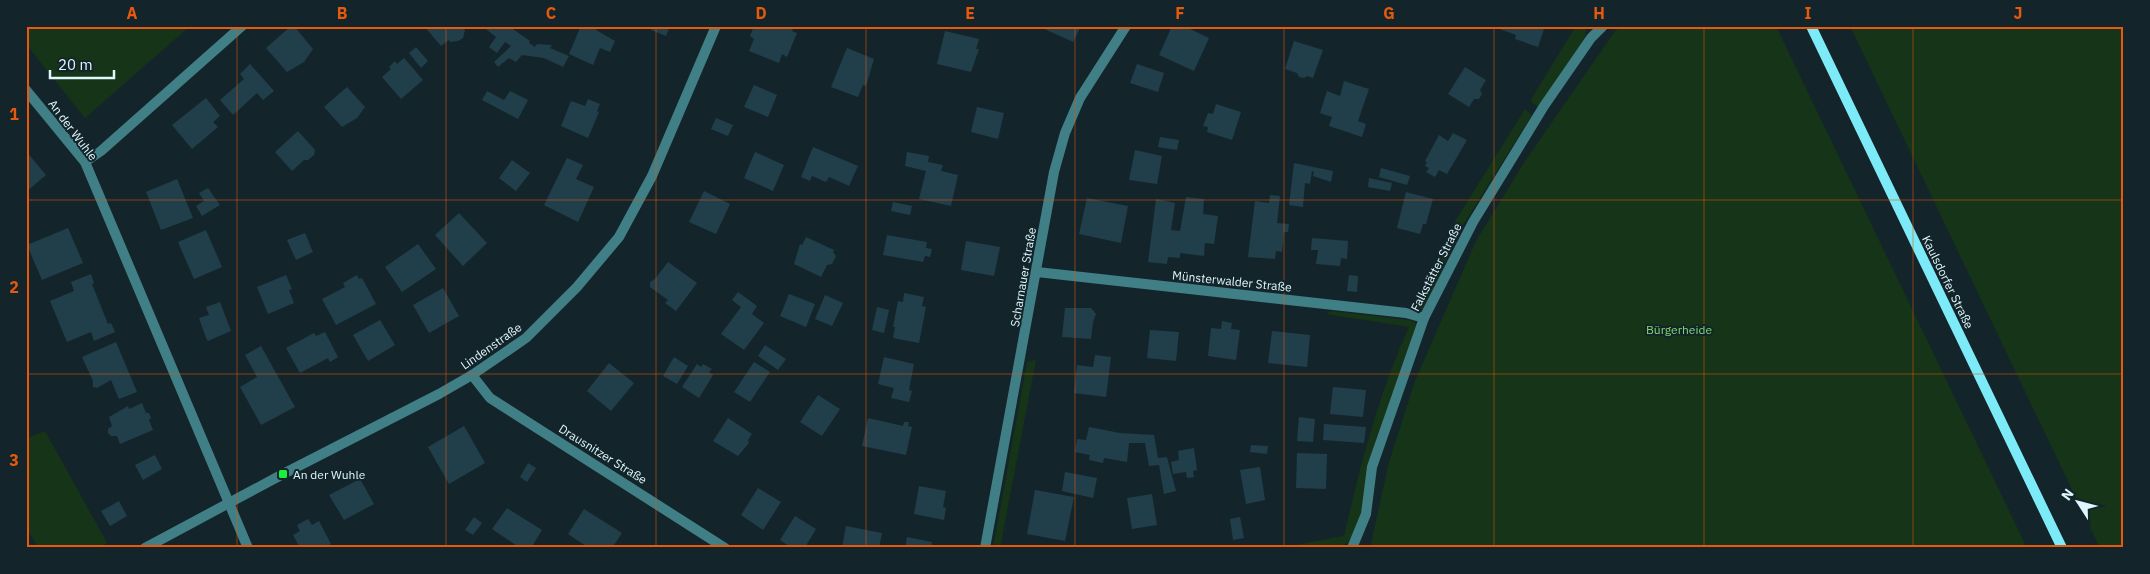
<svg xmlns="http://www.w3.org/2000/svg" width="2150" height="574" font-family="'IBM Plex Sans',sans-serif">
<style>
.green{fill:#163417}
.building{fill:#203f4a}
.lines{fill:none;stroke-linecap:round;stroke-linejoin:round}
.minor{stroke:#417f86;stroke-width:10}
.tertiary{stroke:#417f86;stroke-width:10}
.secondary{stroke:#7cebf7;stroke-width:10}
.grid{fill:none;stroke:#e8590c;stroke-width:1;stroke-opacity:0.55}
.poi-dot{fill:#17f03c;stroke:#13252a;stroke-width:2}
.labels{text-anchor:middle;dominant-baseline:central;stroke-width:4;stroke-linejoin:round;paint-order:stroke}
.street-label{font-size:12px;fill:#def7fd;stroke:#13252a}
.park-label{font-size:12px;fill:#81da6d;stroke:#13252a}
.poi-label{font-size:12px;fill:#def7fd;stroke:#13252a;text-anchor:start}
.neatline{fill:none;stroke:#e8590c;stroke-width:2}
.grid-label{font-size:16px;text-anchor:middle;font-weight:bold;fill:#e8590c}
</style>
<rect width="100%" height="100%" fill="#13252a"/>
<g class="green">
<path d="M26,26H190L85,118L26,44Z"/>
<path d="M1576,26H1587L1585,38L1538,107L1530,101Z"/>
<path d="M1622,26H1776L2027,548H1370L1389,462L1415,381L1476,241L1525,161L1615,31Z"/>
<path d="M1850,26H2124V548H2100Z"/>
<path d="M1525,109L1532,115L1462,227L1427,304L1423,309L1416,310L1454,223Z"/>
<path d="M1331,311L1408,320L1414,321L1416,324L1362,514C1356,527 1353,542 1339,548H1279L1344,536C1361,463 1378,395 1409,327L1326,314Z"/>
<path d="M1036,360L1000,548H993L1027,362Z"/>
<path d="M45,431L107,543L98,548H38L26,527V437L27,438Z"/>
</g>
<g class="building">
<path d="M291,26H294L313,49L304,62L287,72L266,48Z"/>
<path d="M424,26H462L465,30L463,38L458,41L450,42L449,40L441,46Z"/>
<path d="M487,26H515L513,29L530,41L529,43L535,47L537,44L552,45L550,48L569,56L563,67L544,58L522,55L516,62L509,58L498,67L494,62L511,46L505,42L497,53L489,47L496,37L486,29Z"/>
<path d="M575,26H598L596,30L615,41L610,52L600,48L593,65L569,54L580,28Z"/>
<path d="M653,26H670L666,36L651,30Z"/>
<path d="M754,26H794L792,31L797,33L787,57L782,54L779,63L749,51L754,39L750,36Z"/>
<path d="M1038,26H1081L1073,42Z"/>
<path d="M1172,26H1184L1209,38L1194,71L1159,55Z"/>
<path d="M1497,26H1545L1538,47L1515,39L1516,35L1497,28Z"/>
<path d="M945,31L979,39L976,49H979L971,72L937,64Z"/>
<path d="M1294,41L1323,50L1313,78L1307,76L1304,78L1299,77L1297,73L1285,69Z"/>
<path d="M416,47L428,61L421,68L409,53Z"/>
<path d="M847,48L874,59L866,86L863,85L858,97L831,87Z"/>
<path d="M404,58L423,80L401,99L382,77L391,69L389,67L395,61L397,64Z"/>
<path d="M250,64L274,91L263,100L257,93L233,115L220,100L244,79L240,74Z"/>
<path d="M1137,64L1164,73L1158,92L1130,83Z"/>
<path d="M1465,67L1486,80L1480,90L1482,94L1479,99H1474L1469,107L1448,94Z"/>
<path d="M1344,81L1369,89L1358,121L1366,124L1362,137L1329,126L1332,117L1320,113L1327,91L1340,96Z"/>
<path d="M754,85L777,95L768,117L744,107Z"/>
<path d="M347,87L365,107L357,118L342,127L324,107Z"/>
<path d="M487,91L504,100L510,91L528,100L518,119L482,100Z"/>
<path d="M206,98L220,116L213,122L218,127L192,149L172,125Z"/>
<path d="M588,99L600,104L597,111L599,112L588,138L561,126L571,101L585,106Z"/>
<path d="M1216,104L1241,112L1232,140L1207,132L1208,127L1203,126L1208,113L1213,114Z"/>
<path d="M977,107L1004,113L998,139L971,132Z"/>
<path d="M716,118L733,125L728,136L711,129Z"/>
<path d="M298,131L315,150L314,155L308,160H304L292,171L275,152Z"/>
<path d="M1453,133L1467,140L1447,174L1439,170L1435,177L1426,172L1429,168L1425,166L1427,162L1425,161L1439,135L1448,141Z"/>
<path d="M1160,137L1179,140L1177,150L1158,147Z"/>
<path d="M813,147L858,166L849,186L829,177L826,182L812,176L810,181L801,177Z"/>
<path d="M1135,150L1162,156L1157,184L1129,180Z"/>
<path d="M26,151L46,175L26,192Z"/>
<path d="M755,152L784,165L773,191L744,178Z"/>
<path d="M907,152L929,156L928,162L943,165L941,171L958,175L951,206L919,199L926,171L905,166Z"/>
<path d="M567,158L583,165L576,179L594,187L578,222L544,205Z"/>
<path d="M512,160L530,173L516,191L499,178Z"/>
<path d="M1294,163L1333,171L1331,182L1313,176L1314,172L1312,171L1310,184L1305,183L1303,207L1289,205Z"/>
<path d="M1381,168L1410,176L1407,185L1379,177Z"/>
<path d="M1369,178L1392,183L1390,191L1368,187Z"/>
<path d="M177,179L193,218L161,230L146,192Z"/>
<path d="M208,188L220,205L202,216L196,206L204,201L199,193Z"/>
<path d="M704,191L730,204L716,234L689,222Z"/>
<path d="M1406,192L1433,199L1426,224H1423L1420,234L1397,228Z"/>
<path d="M1270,195L1280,196L1277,223L1289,224L1288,232H1284L1282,252L1276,251L1275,259L1248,257L1255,201L1269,203Z"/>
<path d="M1186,197L1204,199L1203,214L1218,216L1214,244L1205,243L1204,256L1180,253V258L1168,257L1167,264L1148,262L1156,199L1175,203L1171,230L1180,231Z"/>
<path d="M1087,198L1128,206L1121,243L1079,234Z"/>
<path d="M893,202L912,206L910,215L891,211Z"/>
<path d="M459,213L487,243L463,266L435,235Z"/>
<path d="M68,228L83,263L42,280L27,245Z"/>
<path d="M206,230L222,267L194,279L178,242Z"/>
<path d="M305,233L313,252L296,260L287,240Z"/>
<path d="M887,235L927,242L926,248L932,249L930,257L925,256L923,262L883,255Z"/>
<path d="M806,237L834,250L833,252L836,256L832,264L827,265L821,277L794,264L800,244L802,245Z"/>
<path d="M1312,238L1348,241L1347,259L1341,258L1340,266L1316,264L1318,250H1311Z"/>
<path d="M966,241L1000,247L994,276L961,270Z"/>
<path d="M418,244L436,269L402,292L385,267Z"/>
<path d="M668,262L697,283L676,311L665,303L668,300L650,287V282L655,279Z"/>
<path d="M91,274L94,283L92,284L108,324L111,323L115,332L94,341L91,332L67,342L50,301L74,291L71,282Z"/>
<path d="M286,275L292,289L289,290L294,303L268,314L257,287Z"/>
<path d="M357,275L359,279L362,278L376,304L336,325L322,299L345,287L343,283Z"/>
<path d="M1349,275L1358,276L1357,292L1347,291Z"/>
<path d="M443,288L459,316L429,333L413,305Z"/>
<path d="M738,292L757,306L752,314L764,323L744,350L721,334L741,307L732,300Z"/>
<path d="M904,293L924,297L922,306L926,307L919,343L893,338L895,327H893L898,301L903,302Z"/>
<path d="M789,294L815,304L806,327L780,316Z"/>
<path d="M825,295L843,303L832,326L815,319Z"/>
<path d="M220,302L231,331L208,341L206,338L199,318L209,315L206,307Z"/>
<path d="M877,307L889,310L884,333L872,330Z"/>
<path d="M1065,308H1091L1096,314L1093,322L1091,339L1062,337Z"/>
<path d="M380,320L395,345L368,361L353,335Z"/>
<path d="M1222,321L1232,323L1231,329L1240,330L1236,360L1208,356L1211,328L1221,329Z"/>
<path d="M1150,330L1179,332L1176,361L1147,358Z"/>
<path d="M1272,331L1310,335L1307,367L1268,363Z"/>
<path d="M325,332L338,357L330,362L328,358L300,373L286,348L314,333L316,336Z"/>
<path d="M116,342L137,392L119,399L111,380L97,388L93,387V381L82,357Z"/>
<path d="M765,345L786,359L778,370L758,356Z"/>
<path d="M261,346L295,407L261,425L240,387L257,377L245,355Z"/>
<path d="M1095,355L1111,357L1106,397L1074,393L1077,365L1093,367Z"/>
<path d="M674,357L688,366L677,384L663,376Z"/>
<path d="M884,357L914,364L909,390L912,391L909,402L891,398L894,388L878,384Z"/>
<path d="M754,362L770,372L750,402L734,392Z"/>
<path d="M609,363L634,383L611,411L587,391Z"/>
<path d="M697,364L701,367L703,364L712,369L709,372L713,375L699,398L682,387Z"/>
<path d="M1333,387L1366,390L1363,417L1330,414Z"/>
<path d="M818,395L840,409L822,436L800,422Z"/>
<path d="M142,403L146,413H149L151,418L149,420L153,430L120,444L117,436H111L108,433V429L112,426L109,417L128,406L129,409Z"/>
<path d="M1299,417L1315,419L1313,442L1297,441Z"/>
<path d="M728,418L752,434L748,440L749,443L738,456L713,441Z"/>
<path d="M868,418L903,426L904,422H909L908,426L912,427L906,455L862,446Z"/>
<path d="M1324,424L1366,427L1364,443L1323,440Z"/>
<path d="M464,426L485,463L449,484L428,447Z"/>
<path d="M1089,427L1120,433L1154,435L1158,458L1167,457L1176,491L1164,494L1159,465L1149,466L1145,443H1129L1127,462L1104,458L1103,463L1089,460L1090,455L1075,452L1077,439L1086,440Z"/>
<path d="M1251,445L1268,446L1267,454L1250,452Z"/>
<path d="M1194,448L1197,470L1193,471L1194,477L1187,478L1186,472L1173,474L1171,462L1179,460L1178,451Z"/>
<path d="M1297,453L1327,454L1326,489L1296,488Z"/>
<path d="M155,455L162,469L143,480L135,465Z"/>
<path d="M528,463L536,468L527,482L520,477Z"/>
<path d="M1260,467L1265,500L1246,504L1240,470Z"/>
<path d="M1065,472L1097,478L1093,498L1062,491Z"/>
<path d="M360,479L374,504L344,520L329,495Z"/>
<path d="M919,486L946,491L943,507L946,508L944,520L914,514Z"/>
<path d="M758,488L781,502L763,530L741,515Z"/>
<path d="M1035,490L1074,497L1065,541L1027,534Z"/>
<path d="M1152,494L1157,525L1132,529L1127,498Z"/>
<path d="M119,501L127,516L110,526L101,511Z"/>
<path d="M507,508L542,530L531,548H520L492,529Z"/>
<path d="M584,509L622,533L612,548H589L568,534Z"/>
<path d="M795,516L816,529L807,544L808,548H792L780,540Z"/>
<path d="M474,517L482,523L473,535L465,530Z"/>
<path d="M1240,517L1244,538L1233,540L1230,519Z"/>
<path d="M308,519L312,525L319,521L331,544L329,545L330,548H300L293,535L300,531L297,525Z"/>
<path d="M846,526L882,533L879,548H842Z"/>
<path d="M907,537L932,542L931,548H905Z"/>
</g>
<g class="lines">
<g class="minor">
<path d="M26,90L85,162L248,548"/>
<path d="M85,162L101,151L242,26"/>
<path d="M1037,272L1406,313L1424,318"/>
<path d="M472,375L490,398L725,548"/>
<path d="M985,548L1054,172L1065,133L1080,98L1126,26"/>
<path d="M1352,548L1366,514L1372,467L1424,318L1473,222L1544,106L1591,38L1603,26"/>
</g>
<path class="tertiary" d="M145,548L283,474L439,394L472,375L526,338L577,287L619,237L652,176L716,26"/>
<path class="secondary" d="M1811,26L2062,548"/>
</g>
<path class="grid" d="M237,26V548M446,26V548M656,26V548M866,26V548M1075,26V548M1284,26V548M1494,26V548M1704,26V548M1913,26V548M26,200H2124M26,374H2124"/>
<rect class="poi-dot" x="278" y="469" width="10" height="10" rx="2.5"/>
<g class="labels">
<g class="street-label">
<text transform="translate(73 130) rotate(53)">An der Wuhle</text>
<text transform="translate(1436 267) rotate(-63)">Falkstätter Straße</text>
<text transform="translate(1023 277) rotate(-80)">Scharnauer Straße</text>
<text transform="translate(1232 281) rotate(6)">Münsterwalder Straße</text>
<text transform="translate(1948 282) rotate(64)">Kaulsdorfer Straße</text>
<text transform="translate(491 346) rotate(-35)">Lindenstraße</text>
<text transform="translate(603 454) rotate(32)">Drausnitzer Straße</text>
</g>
<g class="park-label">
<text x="1679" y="329">Bürgerheide</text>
</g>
<g class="poi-label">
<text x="293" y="474">An der Wuhle</text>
</g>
</g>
<rect width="2150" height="574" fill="none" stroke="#13252a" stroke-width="55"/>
<g transform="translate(2078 502) rotate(306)" stroke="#13252a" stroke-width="4" paint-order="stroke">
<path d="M0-4L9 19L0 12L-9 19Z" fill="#def7fd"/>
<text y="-8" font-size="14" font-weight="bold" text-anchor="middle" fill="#def7fd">N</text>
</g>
<path d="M50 70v8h64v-8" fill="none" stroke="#def7fd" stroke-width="2.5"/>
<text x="58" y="70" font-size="15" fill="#def7fd" stroke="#13252a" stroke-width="4" paint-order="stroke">20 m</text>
<rect x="28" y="28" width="2094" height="518" class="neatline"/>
<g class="grid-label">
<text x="132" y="19">A</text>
<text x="342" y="19">B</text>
<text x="551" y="19">C</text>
<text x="761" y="19">D</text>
<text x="970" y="19">E</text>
<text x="1180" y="19">F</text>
<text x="1389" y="19">G</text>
<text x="1599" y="19">H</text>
<text x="1808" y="19">I</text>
<text x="2018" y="19">J</text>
<text x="14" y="120">1</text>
<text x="14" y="293">2</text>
<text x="14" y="466">3</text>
</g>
</svg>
